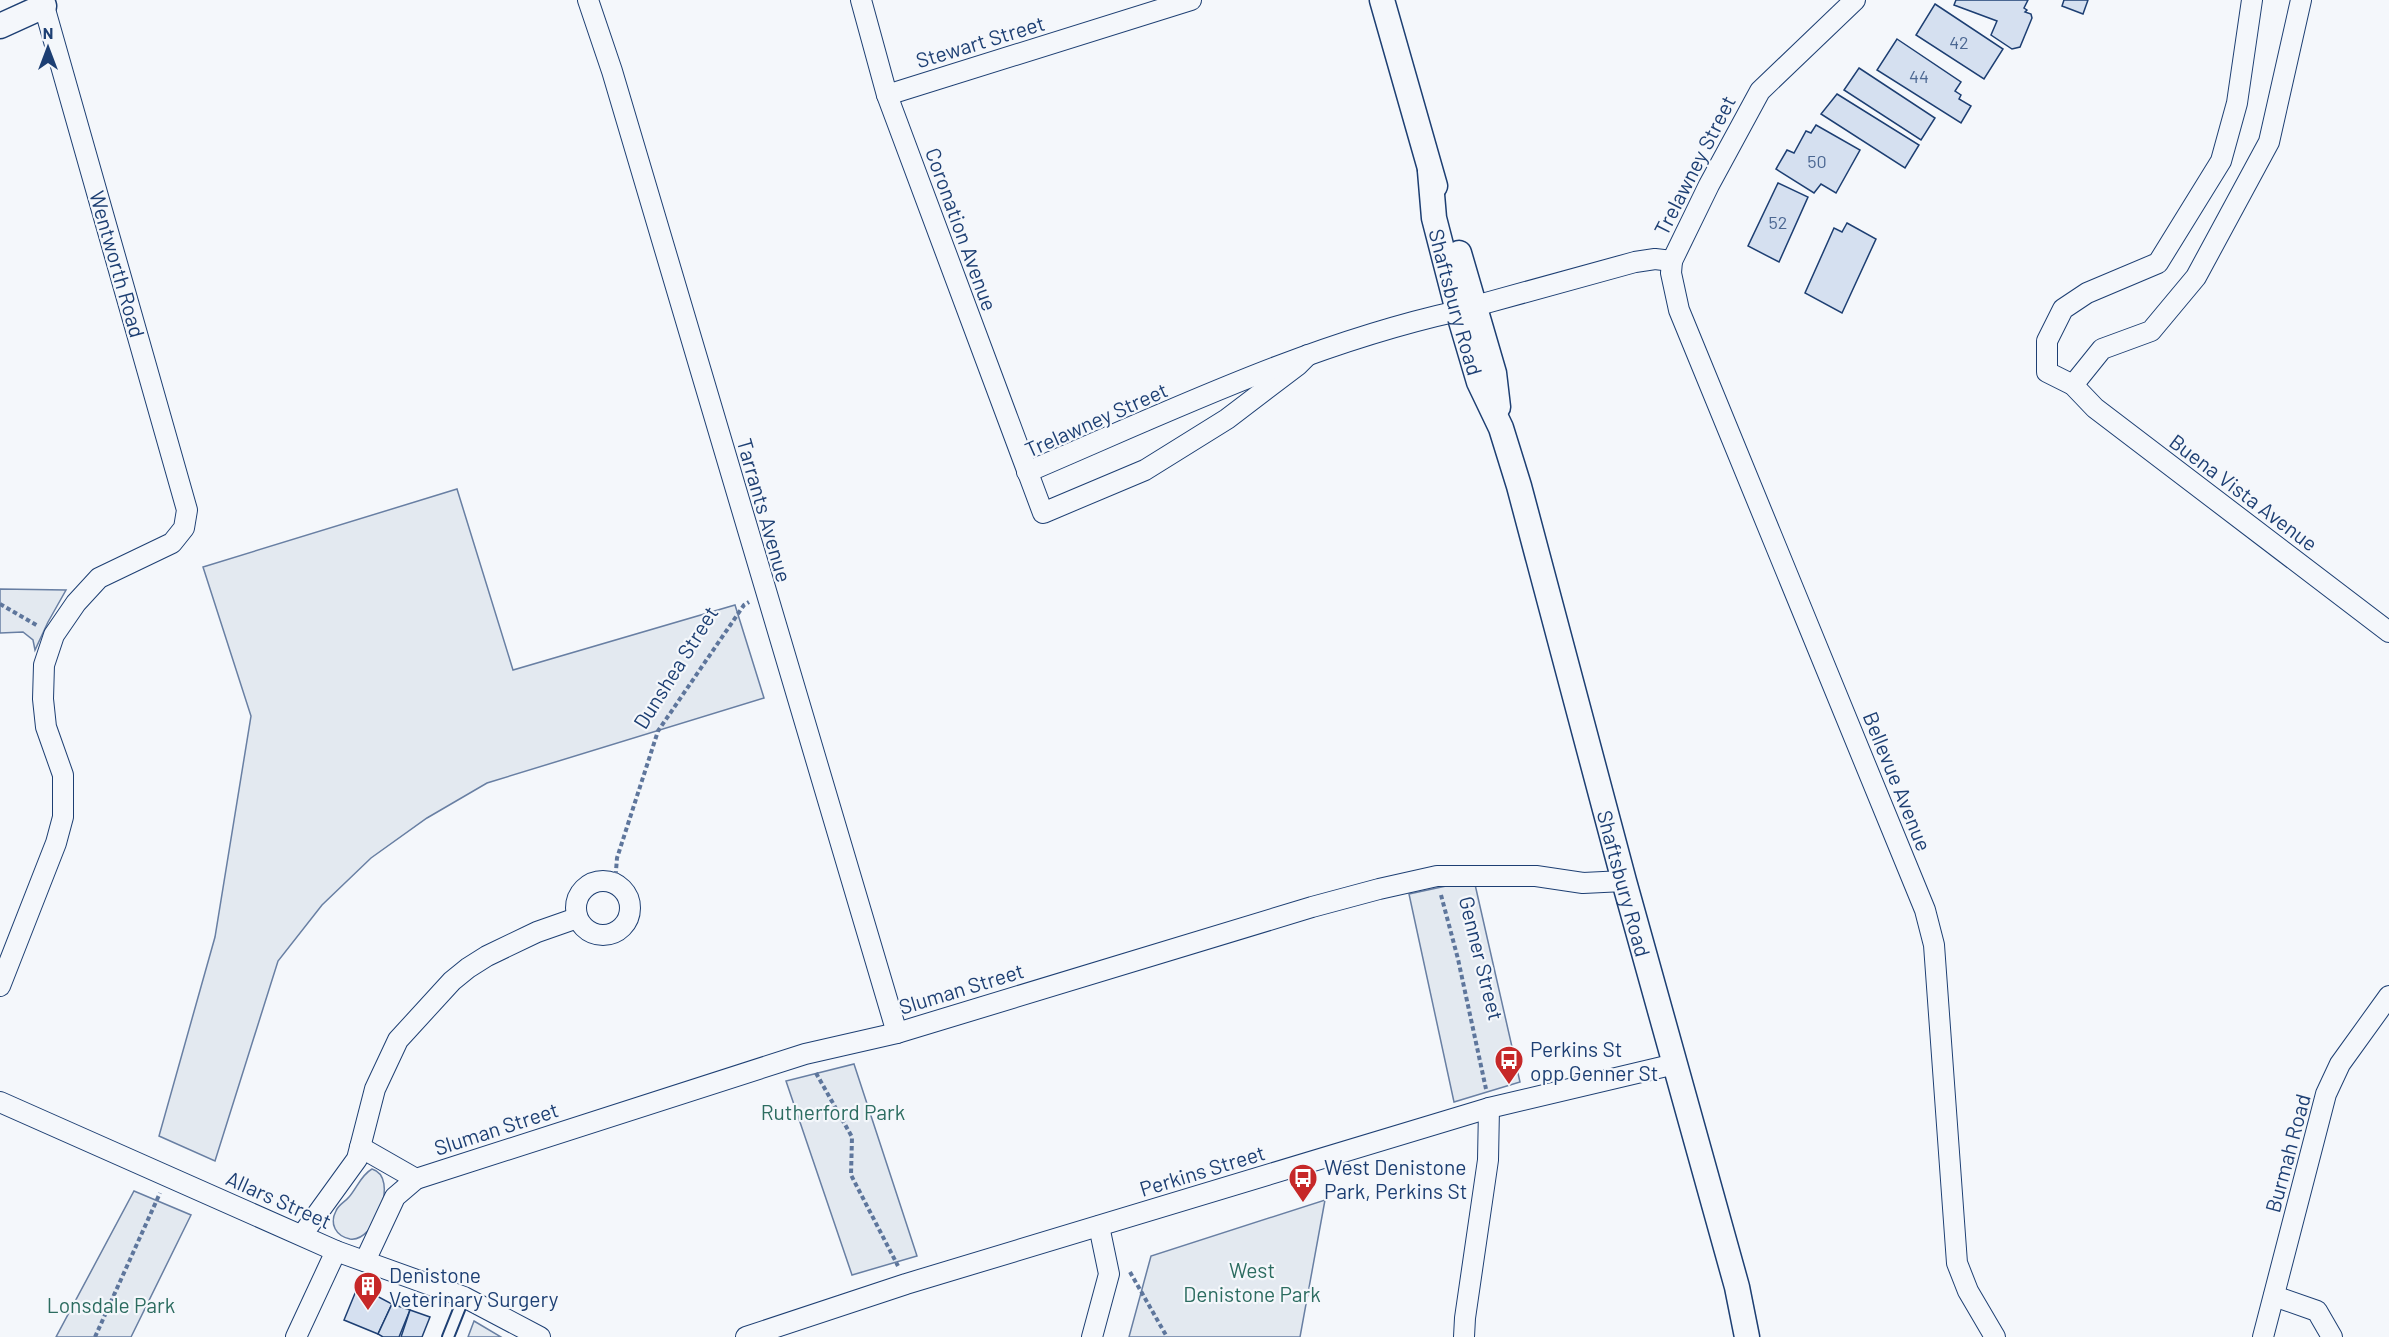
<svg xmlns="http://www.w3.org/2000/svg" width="2389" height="1337" font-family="Barlow,sans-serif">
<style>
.green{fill:#e3e9f0;stroke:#687fa3;stroke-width:1.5}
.building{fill:#d5e0f0;stroke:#1d3f73;stroke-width:1.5}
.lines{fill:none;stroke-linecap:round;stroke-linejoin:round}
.service-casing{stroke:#1d3f73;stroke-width:14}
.minor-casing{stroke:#1d3f73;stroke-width:22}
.tertiary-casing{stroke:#1d3f73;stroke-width:27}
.path{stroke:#5e769c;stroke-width:4;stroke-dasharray:4.5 3;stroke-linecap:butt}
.service{stroke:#f4f7fb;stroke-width:10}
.minor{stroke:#f4f7fb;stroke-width:20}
.tertiary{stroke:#f4f7fb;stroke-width:24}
.labels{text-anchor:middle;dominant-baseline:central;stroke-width:4.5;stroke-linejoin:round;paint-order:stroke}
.number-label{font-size:18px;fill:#4b6792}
.street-label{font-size:21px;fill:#1d3f73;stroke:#f4f7fb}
.poi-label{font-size:21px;fill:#1d3f73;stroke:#f4f7fb;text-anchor:start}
.park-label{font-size:21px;fill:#2c6c60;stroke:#f4f7fb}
</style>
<rect width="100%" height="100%" fill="#f4f7fb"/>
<g class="green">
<path d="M457,489L513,670L735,605L764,698L487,783L427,818L371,858L322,905L278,961L215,1161L159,1136L215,937L251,716L203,567Z"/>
<path d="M0,589L66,590L48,622L35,650L33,640L23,632L0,633Z"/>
<path d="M1474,880L1520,1082L1454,1102L1409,894Z"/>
<path d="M854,1064L917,1256L852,1275L786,1081Z"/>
<path d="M372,1169C400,1177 375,1243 350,1239C336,1236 329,1224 336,1211C338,1205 345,1202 349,1197C357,1188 361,1175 372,1169Z"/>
<path d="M134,1191L191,1215L131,1337H56Z"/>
<path d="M1325,1200L1300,1337H1129L1151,1256Z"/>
<path d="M474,1321L501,1337H468Z"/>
</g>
<g class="building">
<path d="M1956,0H2028L2024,8L2027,10L2025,12L2031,14L2032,18L2020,47L2012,49L1991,35L1997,21L1954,5Z"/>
<path d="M2064,0H2088L2083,14L2062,6Z"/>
<path d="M1935,4L2003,49L1984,79L1916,35Z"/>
<path d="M1897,39L1961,82L1955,91L1961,95L1959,99L1971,106L1961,123L1877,70Z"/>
<path d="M1859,68L1935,118L1921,140L1844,90Z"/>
<path d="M1837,94L1919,145L1905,168L1821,114Z"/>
<path d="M1816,125L1860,150L1836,193L1821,184L1814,193L1776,169L1787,150L1794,153L1806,131L1811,133Z"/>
<path d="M1778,183L1808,197L1779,262L1748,246Z"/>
<path d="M1847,223L1876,239L1842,313L1805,293L1834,228L1842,232Z"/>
<path d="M358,1286L392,1304L378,1334L344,1320Z"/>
<path d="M392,1304L410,1310L399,1337H383L378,1334Z"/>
<path d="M410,1310L430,1317L422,1337H401Z"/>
</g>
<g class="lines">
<g class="service-casing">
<path id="service" d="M448,1337L464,1297"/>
</g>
<g class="minor-casing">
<g id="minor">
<path d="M588,0L612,71L897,1033"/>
<path d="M861,0L887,95L1043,513L1145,470L1227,419L1298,365L1308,355"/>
<path d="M2252,0L2237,103L2221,161L2158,263L2087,293L2063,309L2047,341V372L2073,385L2095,408L2389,632"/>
<path d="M887,95L1191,0"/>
<path d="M1672,261L1671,273L1679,310L1925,910L1934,945L1957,1263L1968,1291L1995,1337"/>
<path d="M1475,306L1635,262L1655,259L1672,261L1709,185L1760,91L1855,0"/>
<path d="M2073,385L2102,349L2151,331L2196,277L2269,142L2301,0"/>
<path d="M1027,472C1168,412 1308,344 1458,311"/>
<circle cx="603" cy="908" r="27"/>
<path d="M0,986L56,843L63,817V775L46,727L43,699L44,665L54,635L76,603L99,578L172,543L184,528L187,510L44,6"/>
<path d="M0,1102L336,1251L464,1297L540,1337"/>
<path d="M360,1147L416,1179"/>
<path d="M302,1235L357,1159L375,1089L398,1040L452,981L468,968L487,956L537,932L577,918"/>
<path d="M365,1261L395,1197L416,1179L805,1054L897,1033L1312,907L1379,889L1437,876H1536L1583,883L1624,881"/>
<path d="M2274,1296L2317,1311L2332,1337"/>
<path d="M296,1337L336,1251"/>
<path d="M746,1337L906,1284L1489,1108L1675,1064"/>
<path d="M1092,1337L1109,1274L1099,1226"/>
<path d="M1464,1337L1465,1318L1488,1160L1489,1108"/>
<path d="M2263,1337L2326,1094L2340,1064L2389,996"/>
</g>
</g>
<g class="tertiary-casing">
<g id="tertiary">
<path d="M1382,0L1435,186"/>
<path d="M0,26L44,6L42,0"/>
<path id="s1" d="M1430,171L1434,218L1458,311L1479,382L1501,428L1519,486L1624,881L1737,1287L1747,1337"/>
<path d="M1459,253L1494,373L1498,407"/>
</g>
</g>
<g class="path">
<path d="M0,604L38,626"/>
<path d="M615,883L617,858L658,731L744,605L749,602"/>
<path d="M1441,895L1458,959L1486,1089"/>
<path d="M816,1073L852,1137L851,1175L898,1266"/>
<path d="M1130,1272L1167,1337"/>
<path d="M95,1337L160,1193"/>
</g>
<use href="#service" class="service"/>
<use href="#minor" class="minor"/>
<use href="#tertiary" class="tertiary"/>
</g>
<defs>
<g id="bus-pin" transform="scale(1.5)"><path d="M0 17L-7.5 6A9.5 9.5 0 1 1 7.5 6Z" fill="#c62828" stroke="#f4f7fb"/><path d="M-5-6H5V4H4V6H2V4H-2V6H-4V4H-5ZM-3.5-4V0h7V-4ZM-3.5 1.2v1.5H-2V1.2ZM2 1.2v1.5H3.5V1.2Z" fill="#fff"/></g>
<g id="building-pin" transform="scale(1.5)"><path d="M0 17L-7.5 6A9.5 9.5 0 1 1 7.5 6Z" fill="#c62828" stroke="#f4f7fb"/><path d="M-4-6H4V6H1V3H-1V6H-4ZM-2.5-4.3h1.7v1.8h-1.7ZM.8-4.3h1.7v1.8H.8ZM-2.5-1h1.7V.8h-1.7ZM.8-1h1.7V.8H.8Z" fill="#fff"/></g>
</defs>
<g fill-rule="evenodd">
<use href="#bus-pin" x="1509" y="1060"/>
<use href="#bus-pin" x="1303" y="1178"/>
<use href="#building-pin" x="368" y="1286"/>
</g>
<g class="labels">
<g class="number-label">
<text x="1959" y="42">42</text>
<text x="1919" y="76">44</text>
<text x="1817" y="161">50</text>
<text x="1778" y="222">52</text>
</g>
<g class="street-label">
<text transform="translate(980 41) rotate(-17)">Stewart Street</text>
<text transform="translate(1694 165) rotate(-63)">Trelawney Street</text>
<text transform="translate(962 229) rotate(70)">Coronation Avenue</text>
<text transform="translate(118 264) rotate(74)">Wentworth Road</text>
<text stroke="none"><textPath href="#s1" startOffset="134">Shaftsbury Road</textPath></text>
<text transform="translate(1096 419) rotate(-24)">Trelawney Street</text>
<text transform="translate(2244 492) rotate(37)">Buena Vista Avenue</text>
<text transform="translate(765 510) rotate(74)">Tarrants Avenue</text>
<text transform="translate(675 667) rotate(-58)">Dunshea Street</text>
<text transform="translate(1898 781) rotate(68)">Bellevue Avenue</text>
<text stroke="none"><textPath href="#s1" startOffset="740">Shaftsbury Road</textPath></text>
<text transform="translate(1482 958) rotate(76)">Genner Street</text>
<text transform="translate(961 988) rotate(-17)">Sluman Street</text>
<text transform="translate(496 1128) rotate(-18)">Sluman Street</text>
<text transform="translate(2287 1153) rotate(-75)">Burmah Road</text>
<text transform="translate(1202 1170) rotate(-17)">Perkins Street</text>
<text transform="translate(279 1199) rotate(24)">Allars Street</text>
</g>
<g class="poi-label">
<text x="1530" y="1048">Perkins St<tspan x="1530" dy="24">opp Genner St</tspan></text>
<text x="1324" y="1166">West Denistone<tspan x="1324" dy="24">Park, Perkins St</tspan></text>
<text x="389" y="1274">Denistone<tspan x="389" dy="24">Veterinary Surgery</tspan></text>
</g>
<g class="park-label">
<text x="833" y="1111">Rutherford Park</text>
<text x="1252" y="1269">West<tspan x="1252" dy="24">Denistone Park</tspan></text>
<text x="111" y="1304">Lonsdale Park</text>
</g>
</g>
<g transform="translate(48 48)" stroke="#f4f7fb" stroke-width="4.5" paint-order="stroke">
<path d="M0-4.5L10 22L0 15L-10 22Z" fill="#1d3f73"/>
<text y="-9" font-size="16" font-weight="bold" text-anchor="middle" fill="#1d3f73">N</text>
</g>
</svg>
